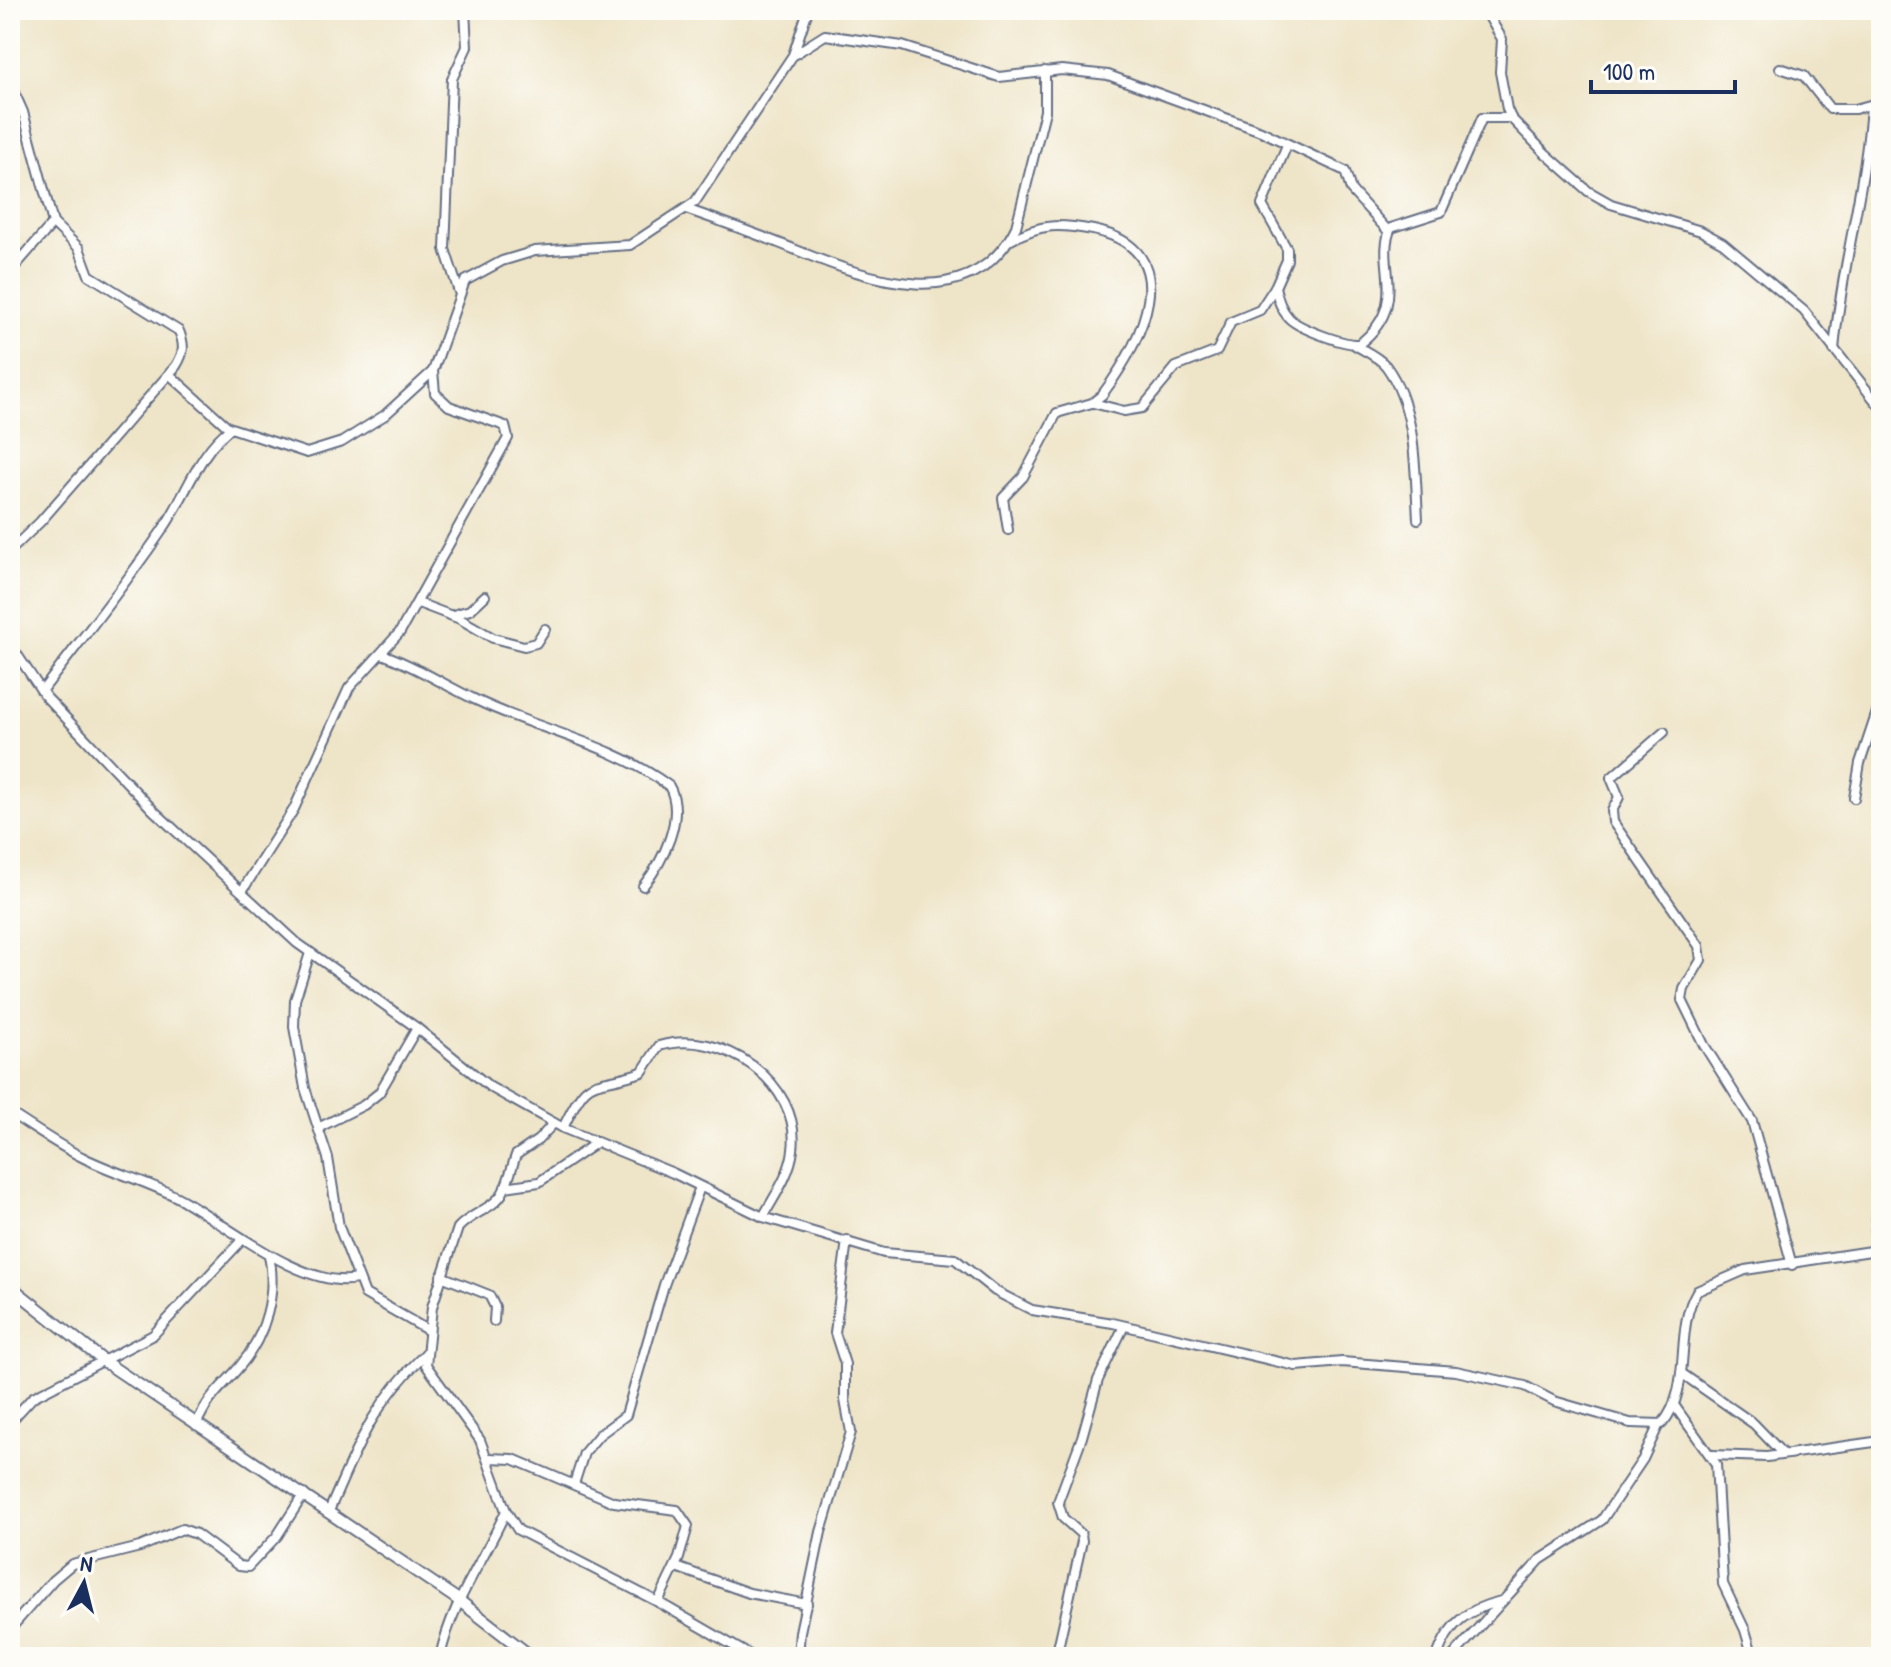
<svg xmlns="http://www.w3.org/2000/svg" width="1891" height="1667" font-family="'Patrick Hand',sans-serif">
<style>
.lines{fill:none;stroke-linecap:round;stroke-linejoin:round}
.minor-casing{stroke:#656e83;stroke-width:12}
.tertiary-casing{stroke:#656e83;stroke-width:14}
.minor{stroke:#fff;stroke-width:8}
.tertiary{stroke:#fff;stroke-width:10}
</style>
<rect width="100%" height="100%" fill="#fdfcf7"/>
<filter id="ink" filterUnits="userSpaceOnUse"><feTurbulence type="fractalNoise" baseFrequency=".0125" numOctaves="2"/><feDisplacementMap in="SourceGraphic" scale="16" xChannelSelector="R" yChannelSelector="G"/><feConvolveMatrix kernelMatrix="1 2 1 2 8 2 1 2 1" color-interpolation-filters="sRGB"/></filter>
<filter id="wash" filterUnits="userSpaceOnUse"><feTurbulence type="fractalNoise" baseFrequency=".006" numOctaves="4" result="noise"/><feDisplacementMap in="SourceGraphic" scale="32" xChannelSelector="R" yChannelSelector="G"/><feGaussianBlur stdDeviation="1.8" result="paint"/><feColorMatrix in="noise" values="0 0 0 0 0 0 0 0 0 0 0 0 0 0 0 0 0 1.4 0 .05"/><feComposite in="paint" operator="in"/></filter>
<g filter="url(#wash)">
<rect width="100%" height="100%" fill="#eee4c7"/>
</g>
<g filter="url(#ink)">
<g class="lines">
<g class="minor-casing">
<g id="minor">
<path d="M1485,10L1502,39L1500,72L1507,109L1511,118L1545,153L1588,191L1611,204L1701,231L1723,243L1804,311L1881,408"/>
<path d="M795,54L825,35L902,46L999,77L1062,70L1108,75L1261,131L1345,171L1351,190L1389,232"/>
<path d="M1780,68L1804,76L1830,109H1855L1881,102"/>
<path d="M10,83L23,112L53,223L79,248L89,275L179,331C185,346 184,353 176,366L40,522L10,551"/>
<path d="M686,209C723,222 760,235 796,250C867,279 971,318 1016,227L1045,111V71"/>
<path d="M10,272L53,223"/>
<path d="M1275,287C1278,298 1280,308 1288,317C1297,328 1344,345 1359,344C1412,303 1374,264 1391,228L1441,212L1482,118H1511"/>
<path d="M459,292L445,249L452,79L467,47L465,10"/>
<path d="M1355,345C1365,351 1379,357 1386,366C1417,408 1415,471 1418,519"/>
<path d="M1834,350C1841,267 1866,187 1871,105"/>
<path d="M169,374L228,427L307,453L342,442L385,415L432,372"/>
<path d="M1093,403L1124,411L1142,408L1176,367L1217,351L1231,322L1260,310L1275,287L1287,260V249L1262,205L1287,145"/>
<path d="M1008,530L1003,498L1023,477L1057,413L1092,403L1102,395C1140,344 1190,250 1093,230C1060,224 1041,223 1011,240"/>
<path d="M418,603L460,619L493,638L524,646L536,643L545,629"/>
<path d="M453,615L470,610L485,596"/>
<path d="M10,644L45,696L153,810L297,943L417,1028L490,1087L565,1129L673,1173L763,1217L884,1253L955,1259L995,1291L1032,1310L1113,1323L1296,1366L1342,1362L1456,1371L1525,1386L1554,1401L1630,1423L1662,1424C1694,1386 1673,1331 1697,1291L1745,1270L1877,1250"/>
<path d="M382,654C416,666 444,685 476,700C540,731 611,743 669,786C686,816 663,862 643,886"/>
<path d="M42,691C83,637 125,585 163,529C186,496 198,452 231,428"/>
<path d="M1664,732L1611,778L1619,797L1612,811L1613,822L1699,946L1701,960L1684,989L1682,1000L1704,1045L1752,1121L1792,1265"/>
<path d="M1854,798L1860,763L1881,700"/>
<path d="M242,891L294,809L349,688L400,632L508,438L505,426L449,406L435,393L433,371L465,281L502,261L535,251L630,245L695,202L793,55L808,10"/>
<path d="M310,953L295,1000L294,1027L305,1088L328,1158L339,1227L365,1294L429,1331"/>
<path d="M10,1113C34,1128 59,1146 84,1158C118,1175 154,1183 186,1202C229,1227 306,1290 357,1279"/>
<path d="M554,1123L538,1140L516,1155C512,1166 509,1181 503,1192C495,1208 470,1214 458,1228L432,1307L426,1365L480,1440L506,1511L518,1530L658,1602L753,1657"/>
<path d="M320,1127L364,1105L379,1093L417,1028"/>
<path d="M563,1128C590,1071 588,1090 642,1072L659,1046C721,1027 802,1083 793,1150C790,1175 775,1195 763,1217"/>
<path d="M1881,1165L1875,1237L1881,1265"/>
<path d="M505,1187L539,1182L596,1143"/>
<path d="M441,1276L489,1295L495,1307L494,1321"/>
<path d="M1881,1327V1389"/>
<path d="M1681,1373L1754,1424L1782,1453"/>
<path d="M1674,1405L1716,1464L1723,1584L1745,1630L1753,1657"/>
<path d="M10,1422L33,1397L153,1335L243,1239"/>
<path d="M196,1425C210,1394 220,1390 240,1366C266,1335 277,1294 269,1255"/>
<path d="M1712,1455L1767,1457L1881,1441"/>
<path d="M489,1458L513,1459L614,1502L677,1510L688,1526L679,1558L658,1602"/>
<path d="M574,1484L584,1453L599,1435L626,1415L664,1285L700,1187"/>
<path d="M329,1511C359,1443 371,1406 426,1353"/>
<path d="M676,1567L749,1593L807,1604"/>
<path d="M10,1629L53,1580L72,1564L140,1547L182,1529L196,1534L239,1566L248,1567L277,1536L304,1494"/>
<path d="M440,1657C452,1601 483,1562 506,1511"/>
<path d="M798,1657L800,1632L821,1532L851,1432L845,1400V1364L835,1333L847,1240"/>
<path d="M1056,1657L1082,1541L1081,1534L1063,1518L1058,1502L1082,1437L1098,1380L1124,1326"/>
<path d="M1437,1657C1448,1623 1468,1609 1501,1601"/>
<path d="M1452,1657L1540,1560L1602,1520L1643,1459L1659,1424"/>
<path d="M1879,1657L1881,1651"/>
</g>
</g>
<g class="tertiary-casing">
<path id="tertiary" d="M10,1286L105,1362L457,1599L532,1657"/>
</g>
<use href="#minor" class="minor"/>
<use href="#tertiary" class="tertiary"/>
</g>
</g>
<rect width="1891" height="1667" fill="none" stroke="#fdfcf7" stroke-width="40"/>
<g transform="translate(84 1583) rotate(7)" stroke="#fdfcf7" stroke-width="6" paint-order="stroke">
<path d="M0-6L14 30L0 20L-14 30Z" fill="#1b2f5e"/>
<text y="-12" font-size="22" font-weight="bold" text-anchor="middle" fill="#1b2f5e">N</text>
</g>
<path d="M1591 80v12h144v-12" fill="none" stroke="#1b2f5e" stroke-width="4"/>
<text x="1603" y="80" font-size="24" fill="#1b2f5e" stroke="#fdfcf7" stroke-width="6" paint-order="stroke">100 m</text>
</svg>
